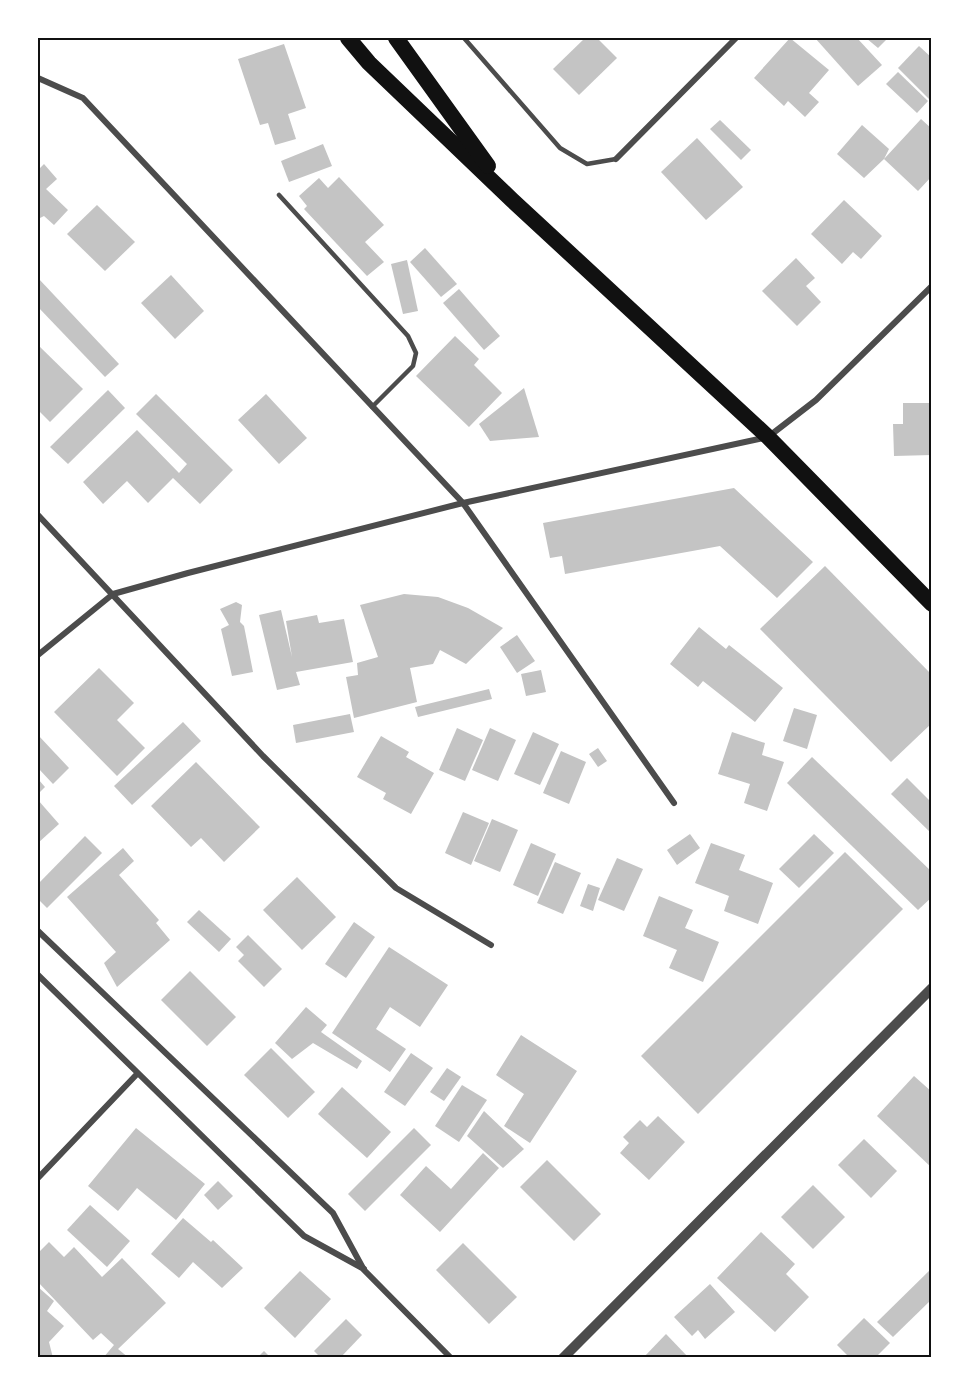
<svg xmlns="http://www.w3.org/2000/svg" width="969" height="1395" font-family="'Fira Sans Condensed',sans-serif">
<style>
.building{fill:#c4c4c4}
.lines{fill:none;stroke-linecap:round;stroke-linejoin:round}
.service{stroke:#4c4c4c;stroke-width:4.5}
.minor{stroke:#4c4c4c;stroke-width:6}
.tertiary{stroke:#4c4c4c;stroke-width:10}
.trunk{stroke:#111;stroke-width:16}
.neatline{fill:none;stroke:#111;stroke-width:2}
</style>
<rect width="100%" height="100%" fill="#fff"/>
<g class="building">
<path d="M585,38H597L617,58L579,95L553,69Z"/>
<path d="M790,38L829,70L809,93L819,102L805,117L788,101L784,106L754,78Z"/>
<path d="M815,38H857L882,65L858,86Z"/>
<path d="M866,38H888L878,48Z"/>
<path d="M284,44L306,108L288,114L296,139L275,145L268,123L260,125L238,59Z"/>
<path d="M919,46L932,58V102L898,68Z"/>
<path d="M898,72L928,101L917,113L886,84Z"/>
<path d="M921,119L932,129V176L918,191L884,159L864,178L837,154L862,125L889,149L884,159Z"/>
<path d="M720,120L751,150L741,160L710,129Z"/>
<path d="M697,138L743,187L706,220L661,172Z"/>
<path d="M323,144L332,166L289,182L281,161Z"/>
<path d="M44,164L57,179L46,189L68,210L54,225L44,216L38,219V170Z"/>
<path d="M339,177L384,225L365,242L384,262L367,276L304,209L307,206L299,196L319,178L328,188Z"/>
<path d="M844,200L882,236L861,259L853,252L842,264L811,234Z"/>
<path d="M97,205L135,242L105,271L67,234Z"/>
<path d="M425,248L457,284L441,297L410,262Z"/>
<path d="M796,258L815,278L806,286L821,302L797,326L762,291Z"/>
<path d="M407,260L418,311L403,314L391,264Z"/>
<path d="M171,275L204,311L175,339L141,303Z"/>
<path d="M38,278L119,364L105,377L38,307Z"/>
<path d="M459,289L500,336L484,350L443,303Z"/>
<path d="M455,336L479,359L474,365L502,393L469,427L416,376Z"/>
<path d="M38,345L83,389L50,422L38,410Z"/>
<path d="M524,388L539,437L490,441L479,424Z"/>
<path d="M108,390L125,408L68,464L50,447Z"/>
<path d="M156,394L233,470L200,504L173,478L148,503L127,481L103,504L83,482L137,430L179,473L187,464L136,414Z"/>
<path d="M266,394L307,438L279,464L238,420Z"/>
<path d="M903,403H932V455L894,456L893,424H903Z"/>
<path d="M734,488L813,562L777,598L720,546L565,574L562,556L550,558L543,523Z"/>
<path d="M825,566L932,675V723L891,762L760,629Z"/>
<path d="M404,594L438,597L468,608L503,628L466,664L440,650L433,664L410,668L417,702L354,718L346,677L358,675L357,663L378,657L360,605Z"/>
<path d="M236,602L242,605L240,622L244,626L253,672L232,676L221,629L229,625L220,609Z"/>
<path d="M281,610L292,657L286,621L317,615L319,623L344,619L353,662L296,672L300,685L277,690L259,615Z"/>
<path d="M699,627L726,649L729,645L783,688L755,722L703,681L698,687L670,664Z"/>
<path d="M517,635L535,661L517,673L500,647Z"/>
<path d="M99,668L134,703L117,720L145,748L117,776L54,712Z"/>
<path d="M541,670L546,692L526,696L521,674Z"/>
<path d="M489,689L492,699L418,717L415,707Z"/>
<path d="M794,708L817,715L807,749L783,741Z"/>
<path d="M350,714L354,732L296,743L293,725Z"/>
<path d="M183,722L201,741L132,805L114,786Z"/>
<path d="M457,728L483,740L465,781L439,770Z"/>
<path d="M490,728L516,740L498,781L472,770Z"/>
<path d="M533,732L559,744L540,785L514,774Z"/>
<path d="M732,732L765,743L762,755L784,762L767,811L744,803L750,784L718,774Z"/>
<path d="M38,735L69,768L53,784L38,768Z"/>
<path d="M381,736L409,752L406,757L434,773L411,814L383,799L386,793L357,777Z"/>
<path d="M598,748L607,761L598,767L589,754Z"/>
<path d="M561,751L586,762L569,804L543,793Z"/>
<path d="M812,757L932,872V897L918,910L787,783Z"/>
<path d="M196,762L260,827L224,862L201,838L191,847L151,806Z"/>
<path d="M907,778L932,803V834L891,794Z"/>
<path d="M38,779L45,787L38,794Z"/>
<path d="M38,800L59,824L38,843Z"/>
<path d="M463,812L489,823L471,865L445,853Z"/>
<path d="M492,819L518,830L500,872L474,861Z"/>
<path d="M690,834L700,848L677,865L667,850Z"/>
<path d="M814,834L834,853L799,888L779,869Z"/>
<path d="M85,836L102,853L47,908L38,899V884Z"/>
<path d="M531,843L556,854L538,896L513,885Z"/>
<path d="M711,843L745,855L739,870L773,883L758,924L724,911L729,896L695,883Z"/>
<path d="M123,848L134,861L119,875L159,920L156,923L170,940L117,987L104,963L116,952L67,897Z"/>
<path d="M845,852L903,909L698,1114L641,1056Z"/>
<path d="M617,858L643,869L624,911L598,900Z"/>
<path d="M555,862L581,873L563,914L537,903Z"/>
<path d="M297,877L336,917L302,950L263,910Z"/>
<path d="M588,884L600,888L593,911L580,906Z"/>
<path d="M659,896L693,910L685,928L719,942L703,982L669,968L677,950L643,936Z"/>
<path d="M199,910L231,939L219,952L187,922Z"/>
<path d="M354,922L375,937L346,978L325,964Z"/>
<path d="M248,935L282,969L264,987L238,961L244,955L236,947Z"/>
<path d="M389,947L448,985L420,1027L390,1007L376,1029L406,1049L390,1072L332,1033Z"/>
<path d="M190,971L236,1017L207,1046L161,1000Z"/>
<path d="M306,1007L327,1025L321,1032L362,1061L357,1069L313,1043L292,1059L275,1043Z"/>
<path d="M521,1035L577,1071L530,1143L504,1126L524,1094L496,1075Z"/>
<path d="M271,1048L315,1092L288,1118L244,1075Z"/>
<path d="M411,1053L433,1068L405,1106L384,1092Z"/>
<path d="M447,1068L461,1077L444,1101L430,1092Z"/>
<path d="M914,1076L932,1092V1168L877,1116Z"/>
<path d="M462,1085L487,1100L459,1142L435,1126Z"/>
<path d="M342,1087L391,1132L367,1158L318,1114Z"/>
<path d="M484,1111L524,1149L503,1168L467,1136Z"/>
<path d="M658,1116L685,1142L649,1180L620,1153L629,1143L623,1137L640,1120L647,1127Z"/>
<path d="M136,1128L205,1184L176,1220L137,1188L118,1211L88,1186Z"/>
<path d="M414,1128L431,1145L365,1211L348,1194Z"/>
<path d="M864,1139L897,1171L871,1198L838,1165Z"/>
<path d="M483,1153L499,1168L440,1232L400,1195L426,1166L451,1189Z"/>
<path d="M547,1160L601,1214L574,1241L520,1187Z"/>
<path d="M218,1181L233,1196L218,1210L204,1195Z"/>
<path d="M813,1185L845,1217L813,1249L781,1217Z"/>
<path d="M90,1205L130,1241L107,1267L67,1230Z"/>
<path d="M183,1218L211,1242L213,1240L243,1268L222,1288L193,1262L179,1278L151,1254Z"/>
<path d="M761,1232L795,1264L786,1274L809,1297L775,1332L717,1278Z"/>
<path d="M49,1242L64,1257L74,1247L102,1277L122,1258L166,1303L118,1349L129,1358H103L114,1345L101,1333L93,1340L38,1282V1253Z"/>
<path d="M463,1243L517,1297L489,1324L436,1270Z"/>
<path d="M932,1268V1299L893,1337L877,1322Z"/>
<path d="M300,1271L331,1299L295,1338L264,1308Z"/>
<path d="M710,1284L735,1312L705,1339L698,1330L692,1336L674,1317Z"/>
<path d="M38,1287L54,1301L47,1311L64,1326L49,1342L53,1358H38Z"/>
<path d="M864,1318L890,1343L875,1358H850L837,1345Z"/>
<path d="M346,1319L362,1335L340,1358H321L314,1351Z"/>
<path d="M666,1334L689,1358H643Z"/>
<path d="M264,1351L271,1358H257Z"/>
</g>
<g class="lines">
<g class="service">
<path d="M464,38L560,148L587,164L616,159"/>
<path d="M279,195L408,336L416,353L413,366L372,407"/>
</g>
<g class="minor">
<path d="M38,78L83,98L463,503L674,803"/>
<path d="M616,159L736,38"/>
<path d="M38,515L263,756L396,888L491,945"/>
<path d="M38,655L113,594L188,573L463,503L768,437L816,400L932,286"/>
<path d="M38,931L333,1213L364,1270L451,1358"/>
<path d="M38,975L304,1236L364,1269"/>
<path d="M38,1178L137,1074"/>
</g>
<path class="tertiary" d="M563,1358L932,988"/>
<g class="trunk">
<path d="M348,38L369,63L512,200L768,437L932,604"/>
<path d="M396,38L488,166"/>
</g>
</g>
<rect width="969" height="1395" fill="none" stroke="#ffffff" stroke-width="78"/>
<rect x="39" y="39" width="891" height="1317" class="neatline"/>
</svg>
